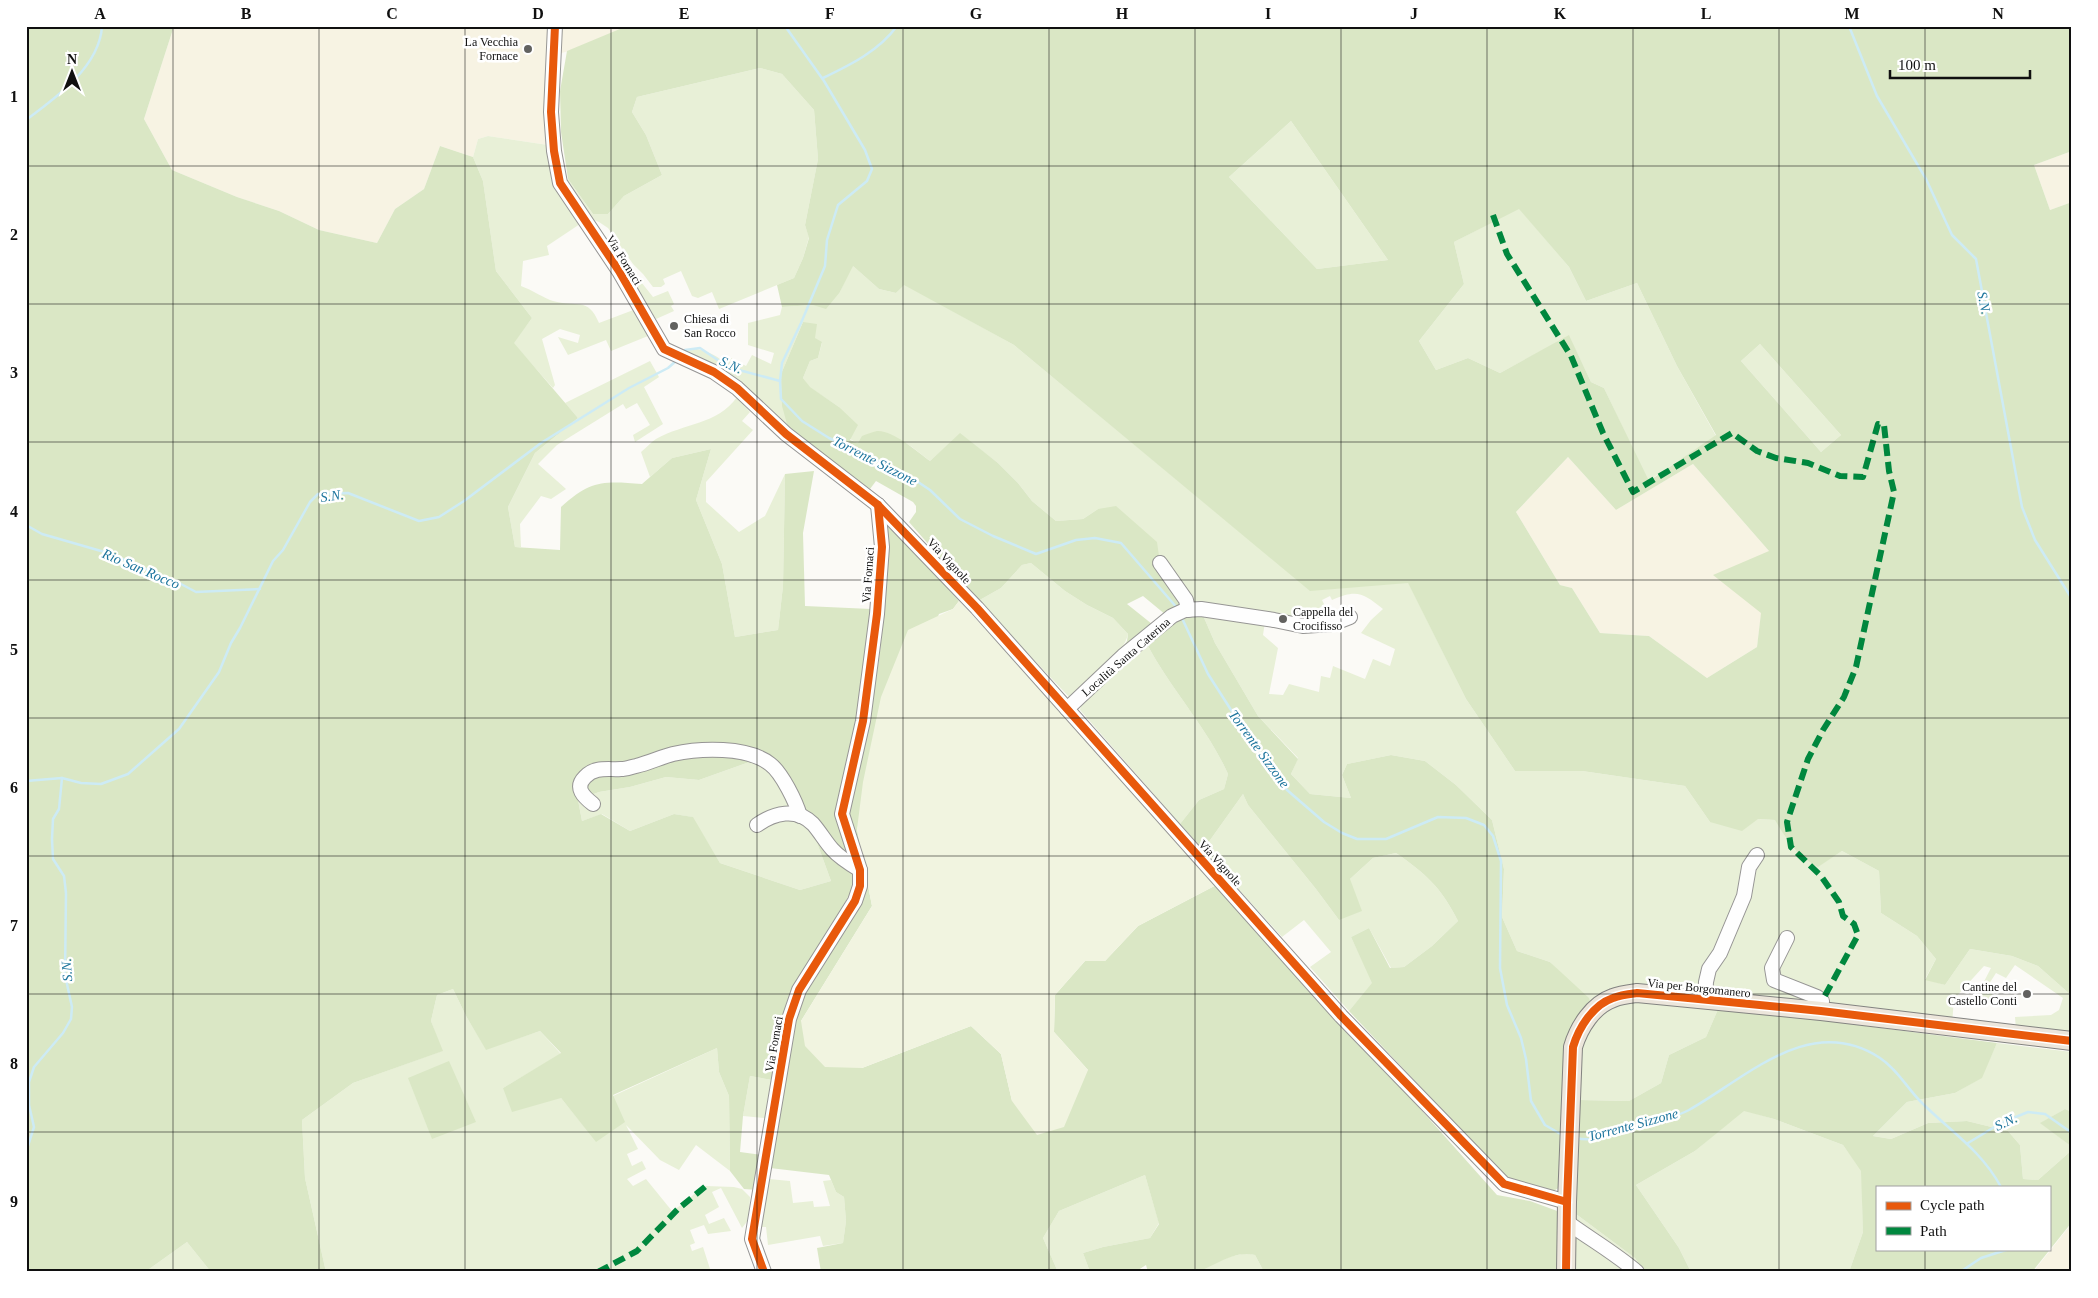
<svg xmlns="http://www.w3.org/2000/svg" width="2098" height="1298" font-family="'Times New Roman',serif">
<style>
.farmland{fill:#f7f3e3}
.green{fill:#e8f0d7}
.forest{fill:#dae7c5;fill-rule:evenodd}
.pitch{fill:#f1f4e0}
.lines{fill:none;stroke-linecap:round;stroke-linejoin:round}
.stream{stroke:#cdebf5;stroke-width:2.5}
.minor-casing{stroke:#969594;stroke-width:16}
.major-casing{stroke:#838381;stroke-width:20}
.minor{stroke:#fefefe;stroke-width:14}
.major{stroke:#ece6db;stroke-width:18}
.quiet{stroke:#00873e;stroke-width:6;stroke-dasharray:12 6;stroke-linecap:butt}
.cycleway-casing{stroke:#fff;stroke-width:11}
.cycleway{stroke:#e8590c;stroke-width:8}
.grid{fill:none;stroke:#101010;stroke-width:1;stroke-opacity:0.55}
.poi-dot{fill:#626260;stroke:#fff;stroke-width:2}
.labels{text-anchor:middle;dominant-baseline:central;stroke-width:5;stroke-linejoin:round;paint-order:stroke}
.poi-label{font-size:12px;fill:#101010;stroke:#fff;text-anchor:end}
.street-label{font-size:12px;fill:#101010;stroke:#fff}
.water-label{font-size:14px;font-style:italic;fill:#1d759d;stroke:#fff}
.neatline{fill:none;stroke:#101010;stroke-width:2}
.grid-label{font-size:16px;text-anchor:middle;font-weight:bold;fill:#101010}
</style>
<rect width="100%" height="100%" fill="#fbfaf6"/>
<g class="farmland">
<path d="M174,26H553L548,145L488,136L478,139L473,157L440,146L424,189L395,209L377,243L319,230L279,211L237,197L172,170L144,119Z"/>
<path d="M560,26H639L640,31L558,54Z"/>
<path d="M2072,151V202L2050,210L2034,165Z"/>
<path d="M1568,457L1616,510L1693,464L1769,551L1757,647L1707,678L1649,636L1600,633L1572,588L1560,585L1516,512Z"/>
<path d="M2072,1223V1272H2033L2049,1252Z"/>
</g>
<g class="green">
<path d="M760,68L782,74L814,110L818,159L805,225L809,237L803,258L794,278L719,309L712,292L698,298L692,296L681,271L663,279L665,284L661,287H653L643,274L633,264L608,228L599,222L588,218L564,181L568,179L593,214H608L624,196L662,175L646,135L632,112L637,97Z"/>
<path d="M1291,121L1388,260L1317,269L1229,177Z"/>
<path d="M488,136L548,145L580,224L547,246L549,255L523,261L521,286C532,290 544,298 553,301C576,308 588,296 599,323L636,309L648,336L611,351L606,340L568,355L558,337L578,343L580,335L560,329L542,339L555,385L553,388L513,343L532,318L496,271L483,181L473,157L478,139Z"/>
<path d="M1519,208L1569,267L1586,301L1637,283L1677,366L1716,436L1648,481L1604,388L1591,382L1569,336L1500,373L1468,358L1436,370L1419,341L1464,284L1454,242Z"/>
<path d="M601,230L627,269L630,268L653,297L668,291L674,304L671,306L674,311L656,319L599,232Z"/>
<path d="M852,265L879,289L896,293L904,284L1014,345L1310,590L1408,582L1466,699L1515,771H1582L1685,786L1710,822L1758,819L1776,820L1791,847L1818,866L1842,851L1879,871L1881,913L1917,936L1936,959L1925,979L1945,985L1970,949L2012,956L2038,966L2072,996V1037L2016,1030L2015,1017L2051,1015L2059,1010L2063,998L2015,965L2006,978L1996,973L1987,987L1994,997L1985,1006L1976,1004L1977,995L1991,968L1984,966L1954,999L1952,1024L1693,993L1591,1005L1550,962L1517,951L1502,917L1504,869L1492,820L1456,785L1425,761L1391,755L1347,764L1342,775L1351,798L1310,794L1291,774L1298,758L1258,716L1215,643L1202,613L1265,622L1263,635L1278,648L1269,694L1283,695L1289,684L1319,692L1321,676L1330,678L1333,666L1365,679L1373,659L1390,666L1395,649L1361,633L1371,620L1383,609C1363,593 1357,589 1332,600L1330,596L1322,600L1325,606L1298,615L1296,624L1179,607L1098,509L1083,519L1056,521L1032,501L1018,483L998,463L960,434L930,461L912,447L895,437L859,444L850,439L839,407L809,387L803,378L810,361L818,358L822,343L814,338L803,322L781,374L791,430L685,352L692,348C707,351 713,353 725,363L731,358L746,366L752,355L771,364L774,353L748,345V323L780,315L782,307L813,305L840,292Z"/>
<path d="M1760,344L1841,435L1821,452L1741,361Z"/>
<path d="M650,361L659,377L644,387L663,424L635,442L633,435L650,425L637,403L626,409L623,404L557,445L538,464L566,489L551,499L541,496L520,524L521,547H515L508,507L535,453L578,418L565,403Z"/>
<path d="M737,397L750,412L742,421L753,430L706,482V502L739,532L765,516L785,474L783,586L778,630L735,637L722,564L696,500L711,449L672,458L650,477L641,452C646,448 651,442 656,439C684,423 717,425 737,397Z"/>
<path d="M1031,563L1065,591L1087,605L1113,618L1128,634C1124,655 1087,683 1071,699L978,601L1001,588L1022,565Z"/>
<path d="M1147,644C1171,690 1207,727 1228,774L1224,789L1199,800L1180,824L1080,710L1082,700Z"/>
<path d="M769,755L800,796L831,881L800,890L720,863L692,817L674,814L630,831L602,814L582,821L578,800L599,792L630,787L666,777L699,780Z"/>
<path d="M1243,794L1248,805L1316,889L1339,920L1350,879L1373,858L1396,853C1426,874 1441,887 1458,921L1432,946L1404,967L1391,968L1369,928L1351,937L1373,983L1349,1011L1310,967L1331,952L1304,920L1282,937L1203,850Z"/>
<path d="M453,989L466,1016L486,1049L540,1031L561,1054L503,1088L561,1098L596,1141L613,1096L717,1048L719,1072L729,1096L730,1171L696,1145L679,1170L660,1160L626,1125L638,1149L627,1154L632,1166L642,1161L646,1169L627,1179L633,1186L646,1179L672,1211L687,1201L699,1189L706,1186L734,1187L742,1189L750,1197L749,1219L742,1228L721,1188L712,1192L719,1207L705,1215L709,1224L724,1218L731,1231L708,1234L704,1225L690,1230L695,1243L690,1245L692,1251L703,1247L711,1272H326L305,1178L302,1120L353,1083L442,1051L431,1021L437,995Z"/>
<path d="M1622,999L1719,1007L1706,1037L1669,1055L1661,1083L1629,1101L1580,1100L1581,1051L1590,1021Z"/>
<path d="M1997,1043L2072,1052V1112L2065,1109L2041,1123L2072,1147V1150L2038,1180L2023,1179L2020,1145L2008,1131L1967,1121L1928,1123L1891,1139L1873,1136L1907,1102L1955,1093L1981,1078Z"/>
<path d="M750,1076L772,1080L765,1118L743,1116Z"/>
<path d="M1743,1110L1774,1119L1843,1145L1862,1171L1863,1232L1849,1272H1691L1679,1248L1636,1185L1695,1151Z"/>
<path d="M1145,1175L1159,1223L1150,1238L1103,1247L1083,1253L1090,1272H1058L1043,1238L1059,1211Z"/>
<path d="M769,1179L790,1181L793,1203L813,1201L814,1207L830,1206L823,1181L831,1180L836,1192L844,1197L846,1221L843,1243L823,1246L820,1236L768,1245L766,1227H757Z"/>
<path d="M1576,1214L1635,1258L1644,1272H1574Z"/>
<path d="M187,1242L211,1272H145Z"/>
<path d="M1246,1253L1255,1255L1264,1272H1195L1229,1257Z"/>
</g>
<g class="forest">
<path d="M26,26H174L144,119L172,170L237,197L279,211L319,230L377,243L395,209L424,189L440,146L473,157L483,181L496,271L532,318L514,343L578,418L535,453L508,507L515,547L560,550L561,507C591,480 603,481 642,484L672,458L711,449L696,500L722,564L735,637L778,630L783,586L785,474L814,471L803,533L805,606L871,609L855,747L839,816L851,850L854,886L832,926L788,1001L772,1080L750,1076L743,1116L740,1152L762,1155L758,1190L744,1189L730,1171L729,1096L719,1072L717,1048L613,1095L625,1122L596,1142L561,1098L512,1112L503,1088L561,1053L540,1031L486,1050L466,1016L453,989L437,995L431,1021L443,1051L353,1083L302,1120L305,1178L326,1272H211L187,1242L145,1272H26ZM769,755L800,796L831,881L800,890L720,863L693,817L674,814L630,831L601,814L582,821L578,800L599,792L630,787L666,777L699,780Z"/>
<path d="M627,26H2072V151L2034,165L2050,210L2072,202V996L2038,966L2012,956L1970,949L1945,985L1925,980L1936,959L1917,936L1881,913L1879,871L1842,851L1818,867C1795,854 1788,842 1775,820L1758,819L1742,831L1710,822L1685,786L1582,771H1515L1466,699L1408,583L1310,591L1014,345L904,285L896,293L879,289L853,266L840,292L826,309L813,305L782,307L777,285L794,278L803,258L809,238L805,225L818,159L814,110L782,74L760,68L637,97L632,112L646,135L662,175L624,196L608,214H593L568,179L561,132L560,91L567,51ZM1291,121L1388,260L1317,269L1229,177ZM1519,209L1569,267L1586,301L1637,283L1677,366L1716,435L1649,481L1604,388L1591,382L1569,335L1500,373L1468,358L1436,370L1419,341L1464,284L1454,242ZM1760,344L1841,435L1821,452L1741,361ZM1568,457L1616,510L1693,464L1769,551L1713,575L1761,613L1757,647L1707,678L1649,636L1600,633L1572,588L1560,585L1516,512Z"/>
<path d="M803,322L817,324L815,338L822,342L818,358L810,361L803,378L810,387L839,407L858,425L850,440L858,443L862,436C867,434 872,432 877,431C893,430 918,452 930,461L960,433L998,463L1018,483L1032,501L1056,521L1083,519L1098,509L1116,506L1157,542L1160,563L1182,599L1179,607L1166,615L1143,596L1127,604L1152,624L1120,651L1127,641L1128,634L1113,618L1087,605L1065,591L1031,563L1022,565L1001,588L978,601L909,522L916,512V506L913,502L876,481L870,489L814,449L791,430L787,424L782,406L781,374Z"/>
<path d="M886,518L959,601L953,609L939,614L857,829L872,906L801,1021L862,1068L971,1026L1001,1054L1012,1101L1088,1070L1054,1032L1055,995L1085,961H1105L1138,926L1222,882L1341,1020L1497,1195L1530,1201L1560,1212L1559,1272H1264L1255,1255C1232,1250 1216,1267 1195,1272C1183,1275 1161,1272 1148,1272L1146,1265L1135,1272H1090L1083,1253L1103,1247L1150,1238L1159,1224L1145,1175L1059,1211L1043,1238L1058,1272H821L817,1248L843,1243L846,1221L844,1197L836,1192L829,1175L770,1168L798,1009L815,973L855,911L868,885L846,812L869,727L880,652L886,596Z"/>
<path d="M1202,613L1215,643L1258,716L1298,759L1291,774L1310,794L1351,798L1342,775L1347,764L1391,755L1425,761L1456,785L1492,820L1504,869L1502,917L1517,951L1550,962L1589,998L1591,1005L1573,1034L1568,1182L1552,1192L1507,1179L1349,1011L1372,983L1351,937L1369,928L1390,968L1404,967L1432,946L1458,921C1441,887 1426,874 1396,853L1373,858L1350,879L1362,911L1339,920L1316,889L1248,805L1243,794L1203,850L1180,824L1199,800L1224,789L1228,774C1207,727 1171,690 1147,644C1163,629 1179,615 1202,613Z"/>
<path d="M1719,1007L1997,1043L1982,1078L1955,1093L1907,1102L1873,1136L1891,1139L1928,1123L1967,1121L2008,1131L2020,1145L2023,1179L2038,1180L2072,1150V1222L2032,1272H1849L1863,1232L1861,1171L1843,1145L1774,1119L1744,1111L1695,1151L1636,1185L1679,1248L1691,1272H1644L1635,1258L1576,1214L1580,1100L1629,1101L1661,1083L1669,1055L1706,1037ZM1877,1187H2049V1249H1877Z"/>
<path d="M449,1061L476,1122L432,1139L408,1078Z"/>
<path d="M2065,1109L2072,1112V1147L2040,1123Z"/>
</g>
<path class="pitch" d="M959,601L1222,882L1138,926L1105,961H1085L1055,995L1054,1032L1088,1070L1064,1127L1037,1135L1012,1101L1001,1054L971,1026L862,1068L825,1067L805,1046L801,1021L872,906L857,829L863,782L881,697L908,630L953,609Z"/>
<g class="lines">
<g class="stream">
<path d="M785,26L824,81L865,150L872,169L867,181L838,205L827,240L825,266L801,323L782,363L780,381L781,399L802,421L829,438L906,474L930,490L960,519L993,536L1036,554L1076,540L1095,538L1121,543L1178,609"/>
<path d="M1849,26L1877,96L1926,179L1952,235L1976,259L2022,507L2035,540L2072,599"/>
<path d="M823,78C850,65 879,51 897,26"/>
<path d="M26,120C56,98 100,66 102,26"/>
<path d="M683,353L685,350L700,348L728,367L780,381"/>
<path d="M26,525L42,534L108,553L181,584L196,592L260,589"/>
<path d="M1181,616L1208,674L1258,752L1287,790L1324,822L1342,833L1357,839H1386L1438,817L1466,818L1484,825L1493,836L1501,861L1500,968L1507,1005L1521,1038L1526,1059L1531,1101L1545,1125L1564,1136"/>
<path d="M26,781L62,778L81,783L101,784L128,774L179,729L219,672L231,643L240,628L273,561L283,550L310,502L318,494L348,493L419,521L439,517L464,501L541,443L629,388L668,368L676,361"/>
<path d="M1576,1138C1593,1142 1608,1136 1624,1131C1645,1125 1669,1120 1689,1110C1746,1078 1810,1012 1880,1058C1897,1069 1907,1088 1921,1102C1950,1131 1981,1150 2001,1187"/>
<path d="M1968,1143L2001,1123L2028,1112L2045,1114L2072,1133"/>
<path d="M26,1152L34,1127L29,1105V1082L34,1067L63,1033L71,1019L72,1007L65,975L66,893L64,876L53,859L52,839L53,819L59,809L62,778"/>
<path d="M1960,1272L1981,1258L2009,1249"/>
</g>
<g class="minor-casing">
<g id="minor">
<path d="M555,26L551,112L554,151L560,183L619,271L664,349L714,372L737,388L786,434L878,505L977,608L1341,1016L1504,1184L1567,1202"/>
<path d="M1160,563L1186,600L1188,610"/>
<path d="M1067,709L1123,656L1172,616L1185,610L1201,609L1274,620L1303,626L1332,624L1350,617"/>
<path d="M593,804C584,797 574,788 585,777C595,766 609,770 621,769C626,769 631,767 636,766C649,763 661,757 673,754C700,748 747,746 770,764C782,773 796,802 800,816"/>
<path d="M757,825C774,813 796,807 813,824C820,832 825,841 832,849C839,857 850,864 860,870"/>
<path d="M1787,938L1772,968L1774,980L1817,997L1822,1001L1821,1011"/>
<path d="M1705,1000L1706,982L1709,969L1720,953L1744,896L1749,867L1757,855"/>
<path d="M1567,1222C1590,1239 1615,1253 1637,1272"/>
<path d="M764,1272L752,1239L789,1019L799,990L855,901L860,886V870L842,814L863,721L877,614L882,547L878,505"/>
</g>
</g>
<g class="major-casing">
<path id="major" d="M1566,1272L1567,1202L1573,1047C1579,1027 1593,1005 1613,998C1620,995 1629,994 1637,993L1821,1011L2072,1041"/>
</g>
<use href="#minor" class="minor"/>
<use href="#major" class="major"/>
<g class="quiet">
<path d="M1493,215L1507,254L1571,356L1603,433L1633,492L1732,433L1757,451L1776,458L1808,463L1840,476L1863,477L1878,424L1884,425L1889,471L1894,492L1856,667L1844,697L1823,730L1808,759L1787,822L1791,847L1821,876L1839,902L1843,916L1854,924L1858,935L1822,1001"/>
<path d="M598,1272L637,1251L678,1209L706,1186"/>
</g>
<g class="cycleway-casing">
<g id="cycleway">
<path d="M555,26L551,112L554,151L560,183L619,271L664,349L714,372L737,388L786,434L878,505L977,608L1341,1016L1504,1184L1567,1202"/>
<path d="M764,1272L752,1239L789,1019L799,990L855,901L860,886V870L842,814L863,721L877,614L882,547L878,505"/>
<path d="M1566,1272L1567,1202L1573,1047C1579,1027 1593,1005 1613,998C1620,995 1629,994 1637,993L1821,1011L2072,1041"/>
</g>
</g>
<use href="#cycleway" class="cycleway"/>
</g>
<path class="grid" d="M173,26V1272M319,26V1272M465,26V1272M611,26V1272M757,26V1272M903,26V1272M1049,26V1272M1195,26V1272M1341,26V1272M1487,26V1272M1633,26V1272M1779,26V1272M1925,26V1187M26,166H2072M26,304H2072M26,442H2072M26,580H2072M26,718H2072M26,856H2072M26,994H2072M26,1132H2072M1925,1249V1272"/>
<g class="poi-dot">
<circle cx="528" cy="49" r="5"/>
<circle cx="674" cy="326" r="5"/>
<circle cx="1283" cy="619" r="5"/>
<circle cx="2027" cy="994" r="5"/>
</g>
<g class="labels">
<g class="poi-label">
<text x="518" y="42">La Vecchia<tspan x="518" dy="14">Fornace</tspan></text>
<text x="684" y="319" text-anchor="start">Chiesa di<tspan x="684" dy="14">San Rocco</tspan></text>
<text x="1293" y="612" text-anchor="start">Cappella del<tspan x="1293" dy="14">Crocifisso</tspan></text>
<text x="2017" y="987">Cantine del<tspan x="2017" dy="14">Castello Conti</tspan></text>
</g>
<g class="street-label">
<text transform="translate(624 260) rotate(58)">Via Fornaci</text>
<text transform="translate(949 561) rotate(47)">Via Vignole</text>
<text transform="translate(868 575) rotate(-86)">Via Fornaci</text>
<text transform="translate(1126 657) rotate(-41)">Località Santa Caterina</text>
<text transform="translate(1220 863) rotate(48)">Via Vignole</text>
<text transform="translate(1699 988) rotate(6)">Via per Borgomanero</text>
<text transform="translate(774 1044) rotate(-80)">Via Fornaci</text>
</g>
<g class="water-label">
<text transform="translate(1984 303) rotate(79)">S.N.</text>
<text transform="translate(731 365) rotate(24)">S.N.</text>
<text transform="translate(875 461) rotate(27)">Torrente Sizzone</text>
<text transform="translate(332 496) rotate(-7)">S.N.</text>
<text transform="translate(141 569) rotate(23)">Rio San Rocco</text>
<text transform="translate(1259 749) rotate(54)">Torrente Sizzone</text>
<text transform="translate(67 970) rotate(-94)">S.N.</text>
<text transform="translate(2006 1122) rotate(-25)">S.N.</text>
<text transform="translate(1633 1125) rotate(-15)">Torrente Sizzone</text>
</g>
</g>
<rect width="2098" height="1298" fill="none" stroke="#ffffff" stroke-width="55"/>
<rect x="1876" y="1186" width="175" height="65" fill="#ffffff" stroke="#9f9f9f"/>
<rect x="1886" y="1202" width="25" height="8" fill="#e8590c" stroke="#9f9f9f"/>
<text x="1920" y="1210" font-size="15" fill="#101010">Cycle path</text>
<rect x="1886" y="1227" width="25" height="8" fill="#00873e" stroke="#9f9f9f"/>
<text x="1920" y="1236" font-size="15" fill="#101010">Path</text>
<g transform="translate(72 72)" stroke="#ffffff" stroke-width="4" paint-order="stroke">
<path d="M0-4L9 19L0 12L-9 19Z" fill="#101010"/>
<text y="-8" font-size="14" font-weight="bold" text-anchor="middle" fill="#101010">N</text>
</g>
<path d="M1890 70v8h140v-8" fill="none" stroke="#101010" stroke-width="2.5"/>
<text x="1898" y="70" font-size="15" fill="#101010" stroke="#ffffff" stroke-width="4" paint-order="stroke">100 m</text>
<rect x="28" y="28" width="2042" height="1242" class="neatline"/>
<g class="grid-label">
<text x="100" y="19">A</text>
<text x="246" y="19">B</text>
<text x="392" y="19">C</text>
<text x="538" y="19">D</text>
<text x="684" y="19">E</text>
<text x="830" y="19">F</text>
<text x="976" y="19">G</text>
<text x="1122" y="19">H</text>
<text x="1268" y="19">I</text>
<text x="1414" y="19">J</text>
<text x="1560" y="19">K</text>
<text x="1706" y="19">L</text>
<text x="1852" y="19">M</text>
<text x="1998" y="19">N</text>
<text x="14" y="102">1</text>
<text x="14" y="240">2</text>
<text x="14" y="378">3</text>
<text x="14" y="517">4</text>
<text x="14" y="655">5</text>
<text x="14" y="793">6</text>
<text x="14" y="931">7</text>
<text x="14" y="1069">8</text>
<text x="14" y="1207">9</text>
</g>
</svg>
